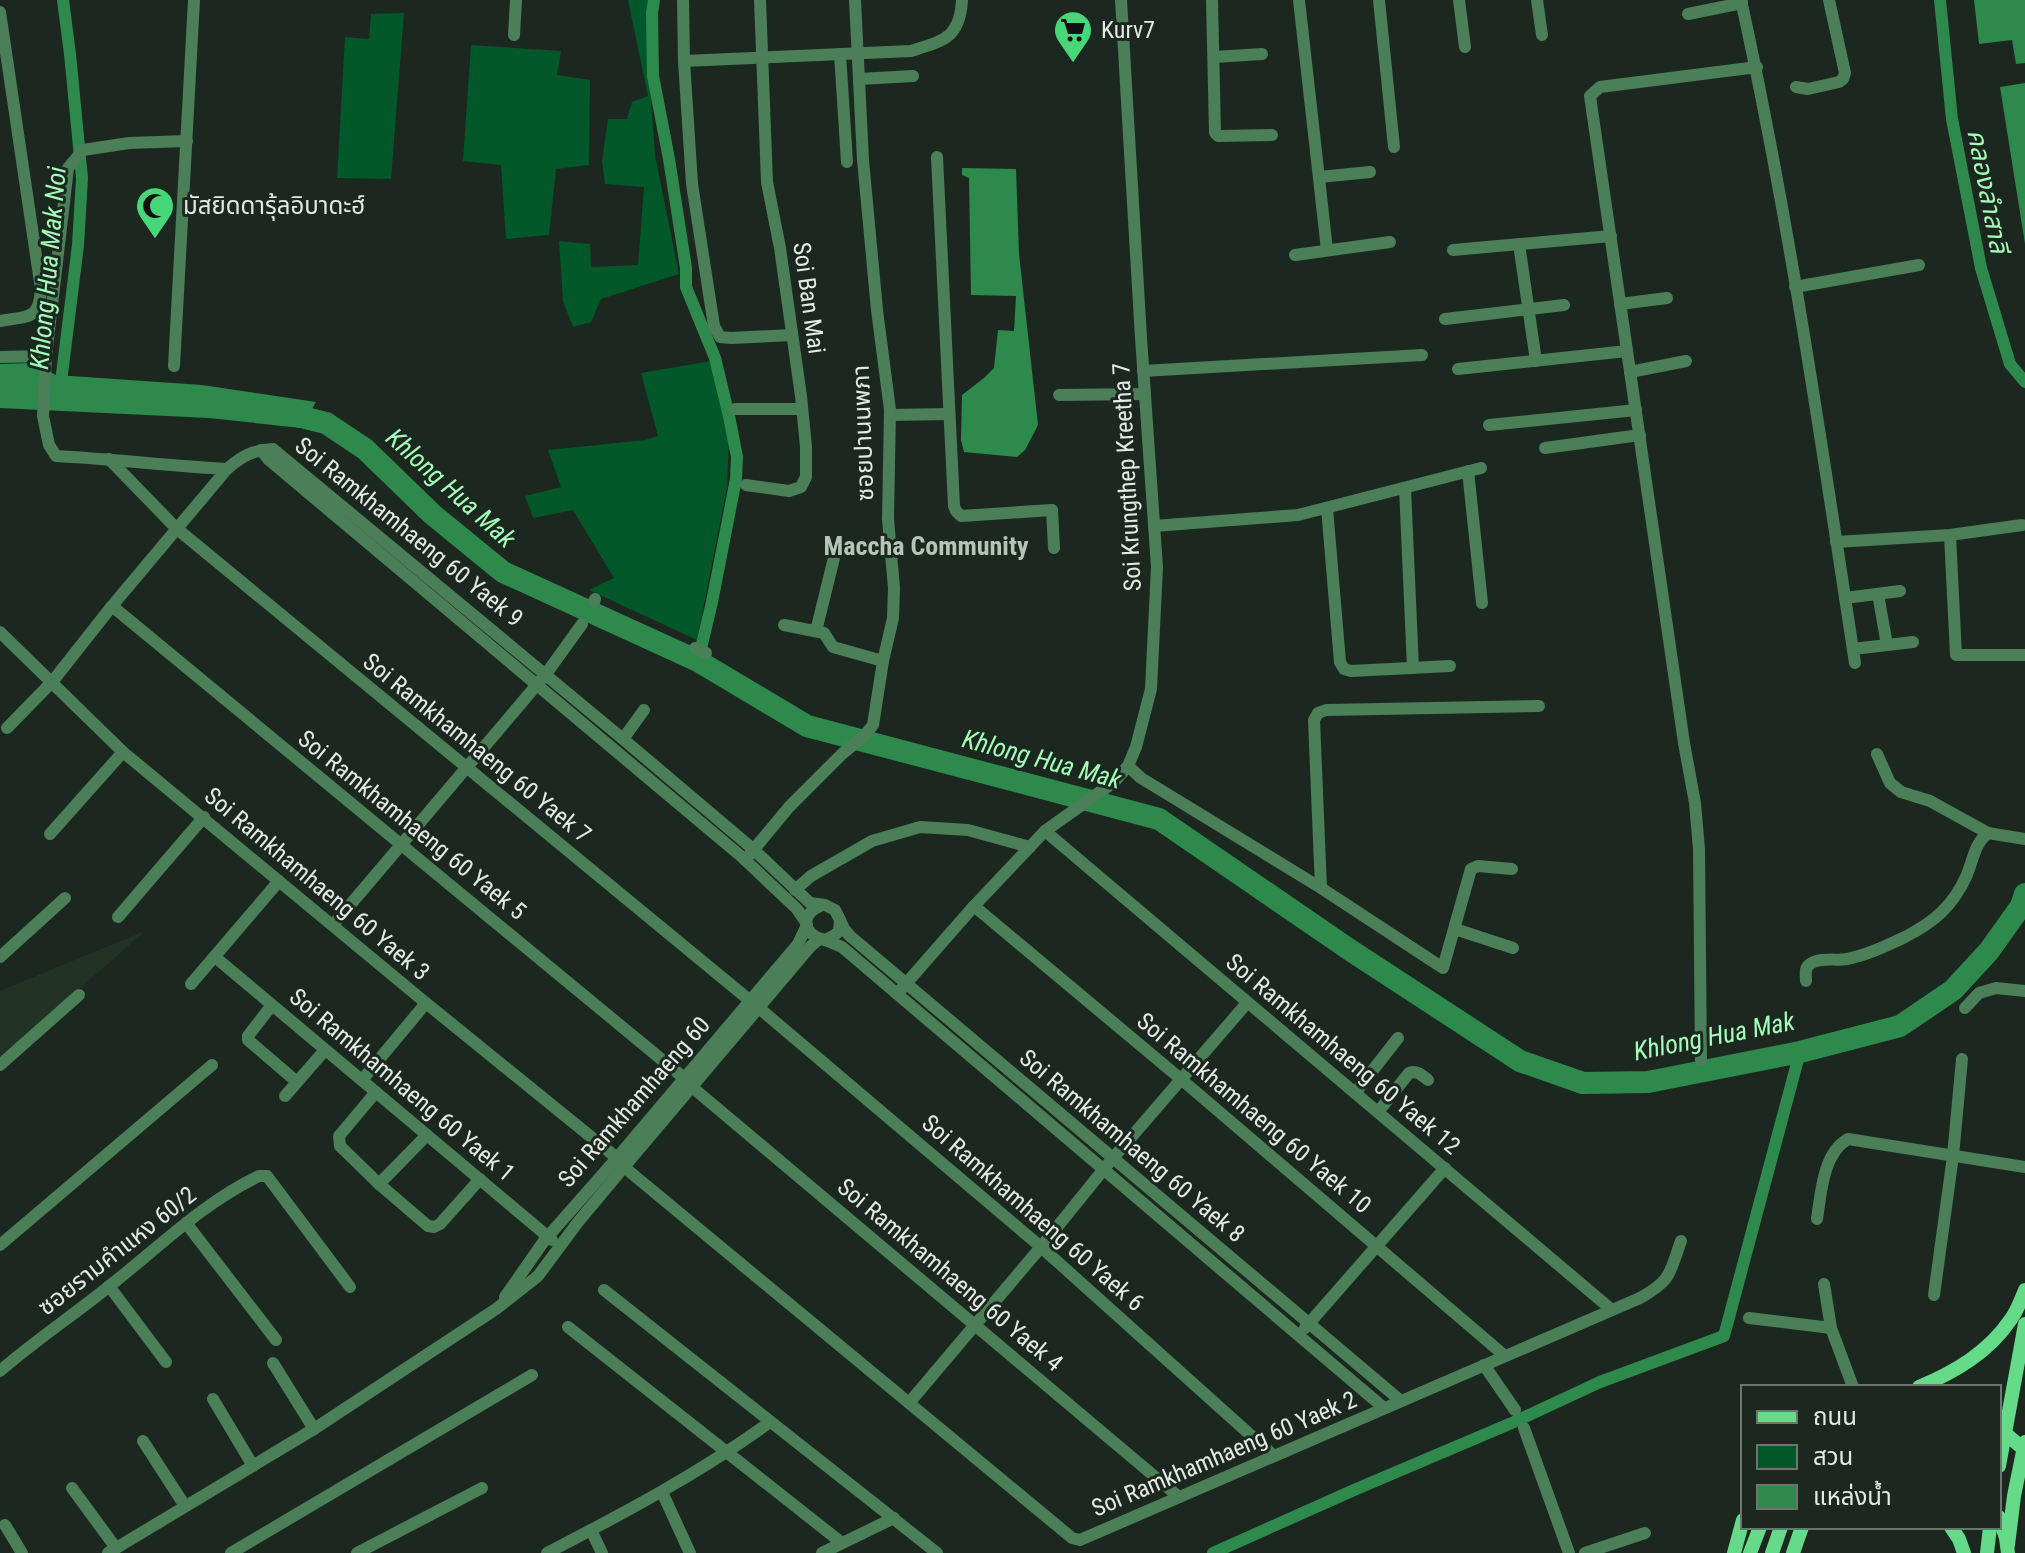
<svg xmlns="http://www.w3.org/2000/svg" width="2025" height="1553" font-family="'Roboto Condensed','Noto Sans Thai',sans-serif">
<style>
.built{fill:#223326}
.green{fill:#025828}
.water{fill:#2e894d}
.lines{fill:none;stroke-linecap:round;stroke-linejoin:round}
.canal{stroke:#2e894d;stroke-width:12}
.river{stroke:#2e894d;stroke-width:22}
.minor{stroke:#4a7f58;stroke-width:12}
.major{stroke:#65da88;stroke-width:14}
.major-bridge{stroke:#65da88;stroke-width:14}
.labels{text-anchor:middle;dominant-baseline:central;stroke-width:6;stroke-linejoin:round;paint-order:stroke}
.poi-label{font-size:24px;fill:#e3eae4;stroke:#1c281f;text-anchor:start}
.street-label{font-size:24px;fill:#e3eae4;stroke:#1c281f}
.water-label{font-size:26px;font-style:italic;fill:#a3fcb9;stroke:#1c281f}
.neighbourhood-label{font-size:26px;font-weight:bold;fill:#b6c5b9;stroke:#1c281f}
</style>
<rect width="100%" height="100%" fill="#1c281f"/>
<path class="built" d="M145,931L0,1059V991Z"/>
<g class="green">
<path d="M628,0H649L650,88L655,155L679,274L601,299L591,322L573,327L563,301L559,241L590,244L591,267L638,265L644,187L605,184L602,161L608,119H627L632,102L648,96Z"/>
<path d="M404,13L391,179L337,178L345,37L369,39L371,14Z"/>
<path d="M471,45L561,51L557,75L590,80L589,165L556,169L549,235L506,239L501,165L463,161Z"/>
<path d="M711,361L729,438L727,487L697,640L589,590L614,578L573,510L533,518L525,496L561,487L548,450L645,440L658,436L641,373Z"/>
</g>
<g class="water">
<path d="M1974,0H2025V63L2016,64L2012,40L1979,44Z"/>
<path d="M2025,83V244L2000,87Z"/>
<path d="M962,168L1016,169L1019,254L1038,425L1025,450L1017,457L964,452L961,440L962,395L984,378L994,368L998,330L1014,331L1016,296L971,295L969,178L962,175Z"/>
<path d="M32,363L56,375L202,385L316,402L301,428L209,418L0,408V364Z"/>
</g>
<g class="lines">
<g class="canal">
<path d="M654,0L652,13L653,76L669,159L686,268V287L715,358L729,416L737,457L736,479L712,602L698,661"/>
<path d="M1940,0L1952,119L1981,268L2010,364L2025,382"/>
<path d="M60,390L78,245L82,178L70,54L63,0"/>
<path d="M1213,1553L1354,1490L1514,1422L1600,1382L1724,1336L1800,1052"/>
</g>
<path class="river" d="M281,412L326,423L365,449L432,514L503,572L698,661L807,726L1159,819L1350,950L1520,1061L1583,1083L1648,1082L1800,1052L1900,1026L1953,990L1989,951L2021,906L2025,894"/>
<g class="minor">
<path d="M683,0L684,61L692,184L714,326L720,337L731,338L792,335"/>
<path d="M1212,0L1215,133L1218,136L1272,135"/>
<path d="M1299,0L1327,250"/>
<path d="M1379,0L1394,147"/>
<path d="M1459,0L1465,47"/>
<path d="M1537,0L1542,35"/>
<path d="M1741,0C1789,219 1821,441 1855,663"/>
<path d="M0,12L41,289C39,321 27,316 0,321"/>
<path d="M1688,14L1742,3"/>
<path d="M514,35L516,0"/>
<path d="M840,54L847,162"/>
<path d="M1214,57L1262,54"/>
<path d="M684,61L911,51C942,41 960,39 962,0"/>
<path d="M859,79L913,76"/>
<path d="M1796,87L1808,89L1839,82L1843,79L1845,73L1829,0"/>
<path d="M187,141L129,143L83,150L68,168L46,356L43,416L49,445L56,456C113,459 170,466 227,469"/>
<path d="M937,157L954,506L956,511L961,516L1052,510L1054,548"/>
<path d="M1319,177L1370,172"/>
<path d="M1519,244L1536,361"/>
<path d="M1453,250L1611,236"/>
<path d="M1295,255L1390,242"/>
<path d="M1795,287L1919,265"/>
<path d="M1620,304L1667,298"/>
<path d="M1445,319L1564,305"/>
<path d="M0,357L46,356"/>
<path d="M174,366L194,0"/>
<path d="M1458,369L1627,351"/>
<path d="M1143,371L1422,355"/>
<path d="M1630,372L1686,361"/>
<path d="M1059,395L1145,394"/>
<path d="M735,409H802"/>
<path d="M890,415L949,414"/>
<path d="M1489,425L1636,410"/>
<path d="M1545,448L1640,435"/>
<path d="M261,450L269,460L742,857L797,909L806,922"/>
<path d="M109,459L176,528L759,1008L1041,1247L1274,1456"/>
<path d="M1468,471L1482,603"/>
<path d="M746,485L789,491L801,487L806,477V447L801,396L780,248L767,182L760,0"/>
<path d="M1405,488L1413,668"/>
<path d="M1327,508L1340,662L1344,669L1351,671L1450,666"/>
<path d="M1154,526L1298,515L1481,468"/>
<path d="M1950,535L1956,655H2025"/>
<path d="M1836,542L1950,535L2022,525"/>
<path d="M1878,594L1887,645"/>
<path d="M1845,598L1900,591"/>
<path d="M594,602L595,599"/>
<path d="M112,606L684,1078L692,1087L1179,1497"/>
<path d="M784,625L824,633L833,647L883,661"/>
<path d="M816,631L834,558"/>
<path d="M0,632L123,752L426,1003L617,1158L624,1167L1072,1538L1080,1540L1640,1298C1672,1280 1669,1274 1681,1241"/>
<path d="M695,648L706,653"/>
<path d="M1853,649L1913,642"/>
<path d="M7,728L52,682L112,606L227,469C242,456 253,450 273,449L623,739L753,849L810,903L825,905L835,910L840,920L839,931L835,935L825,940C803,936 799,915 820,906"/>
<path d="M623,739L644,710"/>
<path d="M1877,754L1890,783L1901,792L1930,801L1988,833"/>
<path d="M1128,766L1141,778L1321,888"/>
<path d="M1045,831L1612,1310"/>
<path d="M50,834L123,752"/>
<path d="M745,860L789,807L842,754L865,735L873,725L883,661L893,618L894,588L888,519L890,410L877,310L863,160L855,0"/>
<path d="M1512,869L1478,866L1471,869L1443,968L1321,888L1314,720L1318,713L1326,710L1539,706"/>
<path d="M795,890L811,876L872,841L920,827L968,830L1030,847"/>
<path d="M974,906L1182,1080L1505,1356"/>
<path d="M118,917L204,817"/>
<path d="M840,920L844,929L850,936L1401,1401"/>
<path d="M333,925L546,674L582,624"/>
<path d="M1455,929L1513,948"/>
<path d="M825,940L842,947L1384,1408"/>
<path d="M0,957L65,898"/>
<path d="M215,957L552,1240"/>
<path d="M1806,981C1806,975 1804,968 1810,964C1818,957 1836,961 1847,959C1867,955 1886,946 1905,937C1934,922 1952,907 1966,877C1973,861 1974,844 1988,833L2025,839"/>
<path d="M191,984L279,881"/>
<path d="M897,994L974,906L1045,831L1114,782L1128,766L1136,747L1151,689L1157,567L1141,338L1121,0"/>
<path d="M272,1005L248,1036V1040L297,1082"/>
<path d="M1965,1008L1979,993L1996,988L2025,991"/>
<path d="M1701,1060L1699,849L1695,803L1684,743L1590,96L1600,87L1757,67"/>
<path d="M0,1065L79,995"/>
<path d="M362,1080L426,1003"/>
<path d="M376,1092L339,1136L340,1146L379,1184L428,1226L434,1227L440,1224L480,1179"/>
<path d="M1355,1093L1398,1038"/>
<path d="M285,1096L325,1050"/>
<path d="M1378,1112L1409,1073C1417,1070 1422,1075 1428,1080"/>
<path d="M379,1184L427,1135"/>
<path d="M1817,1219C1821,1193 1823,1153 1848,1139L2025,1167"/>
<path d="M186,1223L276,1340"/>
<path d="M0,1245L212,1065"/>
<path d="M1824,1284L1831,1328L1853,1387"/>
<path d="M109,1286L166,1362"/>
<path d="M604,1290L937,1553"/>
<path d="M1934,1295L1953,1156L1962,1059"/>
<path d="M505,1297L544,1241L617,1158L798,944L807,925"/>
<path d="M1749,1318L1831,1328"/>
<path d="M568,1327L842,1543"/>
<path d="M1305,1328L1445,1168"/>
<path d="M273,1363L314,1429"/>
<path d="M1484,1365L1515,1410"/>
<path d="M0,1371C36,1340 75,1314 112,1284C159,1247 204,1202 259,1176H267L350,1287"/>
<path d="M213,1399L253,1466"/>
<path d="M909,1403L1041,1247L1108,1164L1247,1003"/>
<path d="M1524,1428L1569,1553"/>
<path d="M143,1441L185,1506"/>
<path d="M72,1488L116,1548"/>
<path d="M662,1492L690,1553"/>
<path d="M5,1525L22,1553"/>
<path d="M591,1530L602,1553"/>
<path d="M108,1553L314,1429L496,1309L538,1276L578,1222L624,1167L810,947L819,939"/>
<path d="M231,1553L532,1375"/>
<path d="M357,1553L482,1488"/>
<path d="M547,1553C624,1513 700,1473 770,1422"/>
<path d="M822,1553L894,1518"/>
<path d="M1585,1553L1645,1533"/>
</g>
<g class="major">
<path d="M1919,1387C1955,1372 1989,1352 2011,1319C2017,1311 2021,1300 2025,1290"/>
<path d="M1999,1466L2025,1324"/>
<path d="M1951,1527L1959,1539L1964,1553"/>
<path d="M2008,1545L2014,1496L2025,1442"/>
<path d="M1734,1553L1743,1520"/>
<path d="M1750,1553L1760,1527"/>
<path d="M1772,1553L1781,1527"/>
<path d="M1793,1553L1802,1527"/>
<path d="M1987,1553L1990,1527"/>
</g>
<g class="major-bridge">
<path d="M1999,1430L2007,1435L2025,1450"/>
<path d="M1999,1517L2006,1538L2008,1553"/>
</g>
</g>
<defs>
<g id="supermarket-pin" transform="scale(2)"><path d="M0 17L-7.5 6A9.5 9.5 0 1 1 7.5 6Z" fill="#47d779" stroke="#1c281f"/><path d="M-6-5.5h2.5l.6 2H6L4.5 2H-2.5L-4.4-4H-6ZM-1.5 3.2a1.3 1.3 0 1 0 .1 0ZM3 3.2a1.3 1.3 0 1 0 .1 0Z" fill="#111"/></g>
<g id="mosque-pin" transform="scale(2)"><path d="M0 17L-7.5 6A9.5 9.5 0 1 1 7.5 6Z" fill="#47d779" stroke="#1c281f"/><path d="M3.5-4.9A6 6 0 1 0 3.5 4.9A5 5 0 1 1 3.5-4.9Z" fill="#111"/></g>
</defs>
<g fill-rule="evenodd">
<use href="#supermarket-pin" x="1073" y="30"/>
<use href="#mosque-pin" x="155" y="206"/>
</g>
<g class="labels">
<g class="poi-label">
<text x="1101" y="30">Kurv7</text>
<text x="183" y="206">มัสยิดดารุ้ลอิบาดะฮ์</text>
</g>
<g class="street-label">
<text transform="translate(809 298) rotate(82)">Soi Ban Mai</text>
<text transform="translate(863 433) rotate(-92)">ซอยปานนพภา</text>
<text transform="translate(1127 477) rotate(-93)">Soi Krungthep Kreetha 7</text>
<text transform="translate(409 532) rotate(39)">Soi Ramkhamhaeng 60 Yaek 9</text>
<text transform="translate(477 748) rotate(39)">Soi Ramkhamhaeng 60 Yaek 7</text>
<text transform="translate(412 825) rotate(39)">Soi Ramkhamhaeng 60 Yaek 5</text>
<text transform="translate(317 884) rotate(40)">Soi Ramkhamhaeng 60 Yaek 3</text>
<text transform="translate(1343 1054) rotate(40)">Soi Ramkhamhaeng 60 Yaek 12</text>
<text transform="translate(402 1085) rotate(40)">Soi Ramkhamhaeng 60 Yaek 1</text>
<text transform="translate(634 1102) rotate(-49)">Soi Ramkhamhaeng 60</text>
<text transform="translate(1254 1113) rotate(40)">Soi Ramkhamhaeng 60 Yaek 10</text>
<text transform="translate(1132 1146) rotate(40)">Soi Ramkhamhaeng 60 Yaek 8</text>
<text transform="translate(1033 1213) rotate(41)">Soi Ramkhamhaeng 60 Yaek 6</text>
<text transform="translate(117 1251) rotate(-38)">ซอยรามคำแหง 60/2</text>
<text transform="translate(950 1275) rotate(40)">Soi Ramkhamhaeng 60 Yaek 4</text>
<text transform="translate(1224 1454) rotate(-23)">Soi Ramkhamhaeng 60 Yaek 2</text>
</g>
<g class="water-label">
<text transform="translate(1988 191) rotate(79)">คลองลำสาลี</text>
<text transform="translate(48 268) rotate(-85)">Khlong Hua Mak Noi</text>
<text transform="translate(451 488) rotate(42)">Khlong Hua Mak</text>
<text transform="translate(1042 759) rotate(15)">Khlong Hua Mak</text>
<text transform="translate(1714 1036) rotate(-11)">Khlong Hua Mak</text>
</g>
<g class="neighbourhood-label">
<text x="926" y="546">Maccha Community</text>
</g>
</g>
<rect x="1741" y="1385" width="260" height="144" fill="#1c281f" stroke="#6c766e" stroke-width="2"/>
<rect x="1757" y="1411" width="40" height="12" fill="#65da88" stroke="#6c766e" stroke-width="2"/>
<text x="1813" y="1425" font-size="24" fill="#e3eae4">ถนน</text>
<rect x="1757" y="1445" width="40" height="24" fill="#025828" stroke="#6c766e" stroke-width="2"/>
<text x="1813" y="1465" font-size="24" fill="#e3eae4">สวน</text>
<rect x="1757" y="1485" width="40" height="24" fill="#2e894d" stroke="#6c766e" stroke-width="2"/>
<text x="1813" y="1505" font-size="24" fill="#e3eae4">แหล่งน้ำ</text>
</svg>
